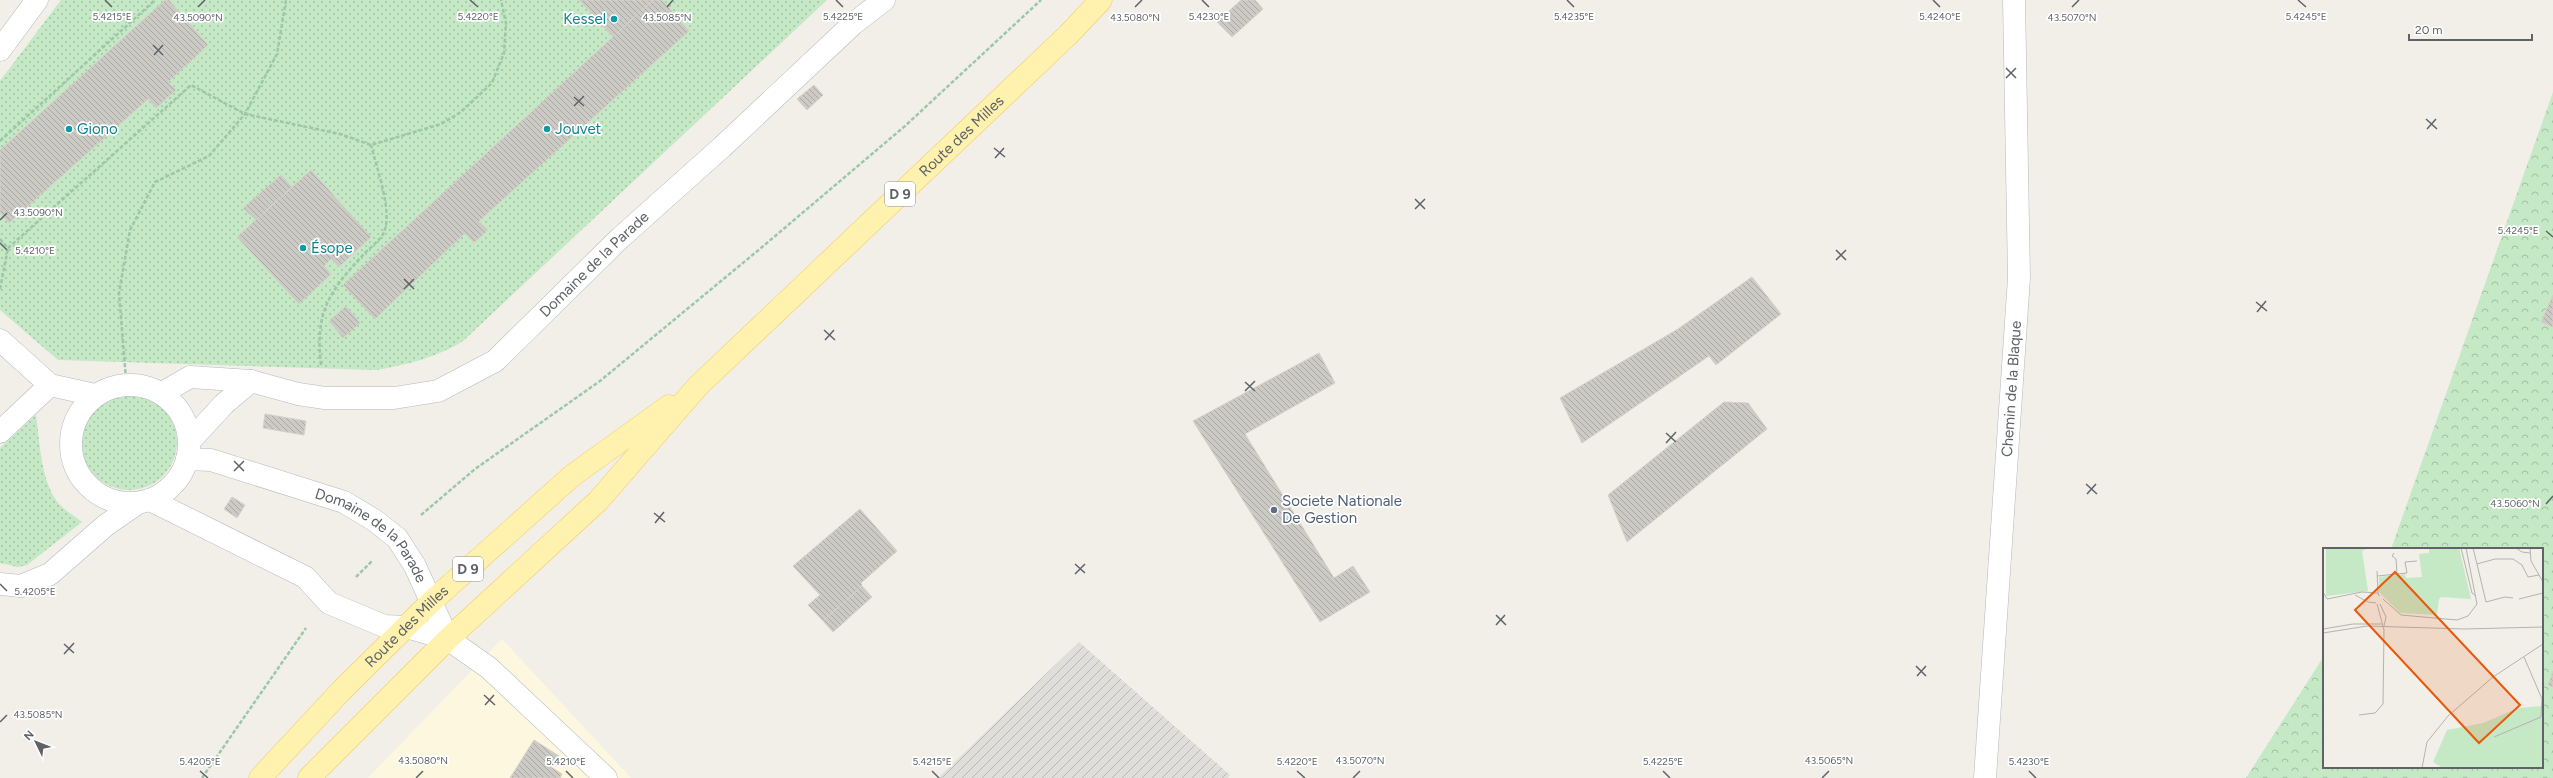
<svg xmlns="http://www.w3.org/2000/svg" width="2553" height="778" font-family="Figtree,sans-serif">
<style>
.commercial{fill:#fef7e0}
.industrial{fill:url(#industrial-furrows)}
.grass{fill:url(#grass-dots)}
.forest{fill:url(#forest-crowns)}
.building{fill:url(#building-back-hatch);stroke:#d6d1c6}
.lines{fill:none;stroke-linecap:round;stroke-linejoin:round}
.minor-casing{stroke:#b5b8bc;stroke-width:23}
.major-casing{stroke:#f2c960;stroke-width:23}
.path{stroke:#9cc7a9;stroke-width:2.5;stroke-dasharray:4 2;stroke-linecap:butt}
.minor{stroke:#fff;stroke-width:22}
.major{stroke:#fff2af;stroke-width:22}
.ticks{fill:none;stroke:#5f6368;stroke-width:1.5}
.culture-dot{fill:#0f9aa8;stroke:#fff;stroke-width:1.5}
.service-dot{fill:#5c6f8a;stroke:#fff;stroke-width:1.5}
.labels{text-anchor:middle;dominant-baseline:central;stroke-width:3.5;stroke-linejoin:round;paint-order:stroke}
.shield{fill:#fff;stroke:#8f9295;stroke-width:1}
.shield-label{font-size:14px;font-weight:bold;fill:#5f6368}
.culture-label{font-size:15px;fill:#0d838f;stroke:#fff;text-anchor:start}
.street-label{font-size:15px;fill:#5f6368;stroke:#fff}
.service-label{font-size:15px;fill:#4e5e75;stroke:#fff;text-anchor:start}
.inset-road{fill:none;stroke:#b3b3b1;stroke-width:1}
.view{fill:#e8590c;fill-opacity:0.15;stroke:#e8590c;stroke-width:2}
.inset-edge{fill:none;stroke:#5f6368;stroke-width:2}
.ticks-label{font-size:10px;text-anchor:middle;fill:#5f6368;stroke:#fff;stroke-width:3.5;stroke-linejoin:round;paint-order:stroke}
</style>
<defs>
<pattern id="industrial-furrows" width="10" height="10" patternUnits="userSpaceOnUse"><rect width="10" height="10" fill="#e0deda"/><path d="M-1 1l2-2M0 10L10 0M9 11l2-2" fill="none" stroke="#b9b8b5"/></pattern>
<pattern id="grass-dots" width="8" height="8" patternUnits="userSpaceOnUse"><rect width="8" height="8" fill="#c5e8c5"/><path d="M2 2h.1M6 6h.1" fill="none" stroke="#a3c0a4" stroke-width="1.8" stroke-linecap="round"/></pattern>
<pattern id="forest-crowns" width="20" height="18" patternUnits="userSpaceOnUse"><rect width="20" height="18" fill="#c5e8c5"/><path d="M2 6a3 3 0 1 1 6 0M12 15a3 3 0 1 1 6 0" fill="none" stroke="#a3c0a4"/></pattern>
<pattern id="building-back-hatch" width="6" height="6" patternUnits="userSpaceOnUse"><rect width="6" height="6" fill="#cccac5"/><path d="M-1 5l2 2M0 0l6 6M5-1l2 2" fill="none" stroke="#a9a8a4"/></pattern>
</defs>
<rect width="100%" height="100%" fill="#f1efe8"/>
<path class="commercial" d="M502,639L631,778H368Z"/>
<path class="industrial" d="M1079,642L1230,775L1228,778H938Z"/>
<g class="grass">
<path d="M61,0H827L463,341C436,358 408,364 377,370L58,360L0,310V81Z"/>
<circle cx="129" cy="442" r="48"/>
<path d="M36,415C40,442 40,476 56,500C62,509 73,515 82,522L27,565L18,567L0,563V448Z"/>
</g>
<path class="forest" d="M2553,92V778H2246L2324,656V767H2542V549H2391Z"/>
<g class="building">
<path d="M165,0H169L208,45L168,82L176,90L156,108L148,99L9,223L0,213V150Z"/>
<path d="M579,0H653L613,37Z"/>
<path d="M653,0H662L689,31L479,221L488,230L474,243L465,233L375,319L343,285Z"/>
<path d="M1241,0H1255L1263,9L1232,37L1217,22Z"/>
<path d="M814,85L823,95L807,110L797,99Z"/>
<path d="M311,170L371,237L339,267L331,259L324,266L331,274L299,304L237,237Z"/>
<path d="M281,175L292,187L272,205L260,193Z"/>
<path d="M260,193L272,205L256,220L243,208Z"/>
<path d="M1752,277L1781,314L1716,365L1709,356L1582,443L1560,398L1678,329Z"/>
<path d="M2553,295V327L2541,322Z"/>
<path d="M346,306L360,323L343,338L329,321Z"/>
<path d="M1319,353L1335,383L1245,434L1334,578L1353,566L1370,592L1320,622L1193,421Z"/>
<path d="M1724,402L1748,403L1767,429L1627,542L1608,495Z"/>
<path d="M265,414L306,421L304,435L263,428Z"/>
<path d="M232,497L245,505L237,518L224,509Z"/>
<path d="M860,509L897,551L861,583L862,586L823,621L808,605L820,595L793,566Z"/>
<path d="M862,586L872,597L833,632L823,621Z"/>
<path d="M2553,671V687L2548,685Z"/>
<path d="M534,740L559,756L551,767L562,774L560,778H510Z"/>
</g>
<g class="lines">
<g class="minor-casing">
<g id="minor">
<path d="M0,50L37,0"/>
<path d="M0,340L50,385"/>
<circle cx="130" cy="444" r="59"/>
<path id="s1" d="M162,393L190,377L251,381L298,394L325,398H394L438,391L495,361L619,239L722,147L853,24L884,0"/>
<path d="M0,432L50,385L95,395"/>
<path d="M189,442L224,404L251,381"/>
<path id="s2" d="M187,459L211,460L344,502L374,520L397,538L415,566L448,639"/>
<path d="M150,500L305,577L329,603L384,626L406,627L448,639L489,668L606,778"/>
<path d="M0,584L21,586L50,574L106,525L138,503"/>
<path id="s3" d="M1985,778L2019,278L2014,0"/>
</g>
</g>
<g class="major-casing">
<g id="major">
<path id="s4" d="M260,778L341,691L431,602L573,475L669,406"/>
<path id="s5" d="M309,778L448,639L598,501L698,386L1068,35L1101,0"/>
</g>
</g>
<g class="path">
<path d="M0,141L155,0"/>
<path d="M0,239L8,248L191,85L245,114L340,134L371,145L441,124L461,112L492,83L504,53L506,23L501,0"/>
<path d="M0,289L8,248"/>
<path d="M321,365C315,313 328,293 362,256C368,249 381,240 384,232C393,212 376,166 371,145"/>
<path d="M126,379L119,293L130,230L155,182L209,156L245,114L277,54L286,0"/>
<path d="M421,515L475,469L600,381L761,248L905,126L1041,0"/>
<path d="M356,577L372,561"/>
<path d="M202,778L306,628"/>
</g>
<use href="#minor" class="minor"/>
<use href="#major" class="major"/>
</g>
<path class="ticks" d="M105,0L112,7M470,0L478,7M836,0L843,7M1202,0L1209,7M1567,0L1574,7M1933,0L1940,7M2298,0L2306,7M198,7L205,0M667,7L673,0M1135,7L1142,0M2072,7L2079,0M153,45L163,55M154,55L163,45M2006,68L2016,78M2006,78L2016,68M574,97L584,106M574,106L584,96M2426,119L2437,129M2427,129L2436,119M994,148L1005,157M995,158L1004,148M1415,199L1425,209M1415,209L1425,199M0,220L7,213M2546,231L2553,237M0,243L7,250M1836,250L1846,260M1836,260L1846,250M404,279L414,289M404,289L414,279M2256,302L2267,311M2257,312L2266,301M824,330L835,340M825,340L834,330M1245,382L1255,391M1245,391L1255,381M1666,433L1676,442M1666,443L1676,432M234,461L244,471M234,471L244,461M2086,484L2097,494M2087,494L2096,484M2546,504L2553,496M654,513L665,522M655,523L664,512M1075,564L1085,573M1075,574L1085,564M0,584L7,591M1496,615L1506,625M1496,625L1505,615M64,644L74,653M64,654L74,643M1916,666L1926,676M1917,676L1926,666M484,695L495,705M485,705L494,695M0,722L7,715M200,771L208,778M566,771L573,778M932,771L939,778M1297,771L1305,778M1663,771L1670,778M2029,771L2036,778M416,778L423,771M1353,778L1360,771M1822,778L1829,771"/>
<g class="culture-dot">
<circle cx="614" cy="19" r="4"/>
<circle cx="69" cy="129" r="4"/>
<circle cx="547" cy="129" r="4"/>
<circle cx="303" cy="248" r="4"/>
</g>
<circle class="service-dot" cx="1274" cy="510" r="4"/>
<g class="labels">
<g class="shield">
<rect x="885" y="182" width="30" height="24" rx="3"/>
<rect x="453" y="557" width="30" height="24" rx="3"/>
</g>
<g class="shield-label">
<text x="900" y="194">D 9</text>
<text x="468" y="569">D 9</text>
</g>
<g class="culture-label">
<text x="606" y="19" text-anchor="end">Kessel</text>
<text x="77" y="129">Giono</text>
<text x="555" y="129">Jouvet</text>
<text x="311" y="248">Ésope</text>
</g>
<g class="street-label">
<text stroke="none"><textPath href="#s5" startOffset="916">Route des Milles</textPath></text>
<text stroke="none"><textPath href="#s1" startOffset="486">Domaine de la Parade</textPath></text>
<text stroke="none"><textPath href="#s3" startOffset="390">Chemin de la Blaque</textPath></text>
<text stroke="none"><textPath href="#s2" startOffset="206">Domaine de la Parade</textPath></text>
<text stroke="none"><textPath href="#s4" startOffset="211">Route des Milles</textPath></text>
</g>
<g class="service-label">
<text x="1282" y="501">Societe Nationale<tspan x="1282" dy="17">De Gestion</tspan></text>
</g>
</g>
<g transform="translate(2323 548)">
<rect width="220" height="220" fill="#f1efe8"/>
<path d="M3,0H45L39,3L45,43L3,48ZM106,0H136L148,51L118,49L116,51L114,67L77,65L56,44V29L82,26L83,30L99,29L96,6L106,5Z" fill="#c5e8c5"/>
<path d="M220,158V220H120L110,214L124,182L160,175L195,160Z" fill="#c5e8c5"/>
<path class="inset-road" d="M138,0L149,45L153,48M150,0L154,16L172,11H190L199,17L205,29L216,27M193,0L199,4L207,5M207,0L208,13L220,34M71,5L69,8L73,11L74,26M154,16L163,54L182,49L190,50M54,23L55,45M54,28L84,25L82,14L94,13M0,44L4,51L39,44L55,45L56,48M32,47L45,54L53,55M60,51L78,67L134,72L145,68L154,56L143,0M196,51L220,45M57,56L63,69L61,78M0,81L30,76H60M0,85L44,78L141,81L220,79M36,167L52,165L60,156L61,82L54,56M171,189L218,169L219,151L201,109M99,220L104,194L125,168L170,129L220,96"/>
<path class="view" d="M72,24L197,157L156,195L32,62Z"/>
<rect width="220" height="220" class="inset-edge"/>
</g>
<g class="ticks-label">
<text x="112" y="20">5.4215°E</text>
<text x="478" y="20">5.4220°E</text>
<text x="843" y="20">5.4225°E</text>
<text x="1209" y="20">5.4230°E</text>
<text x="1574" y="20">5.4235°E</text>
<text x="1940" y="20">5.4240°E</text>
<text x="2306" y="20">5.4245°E</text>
<text x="198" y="21">43.5090°N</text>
<text x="667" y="21">43.5085°N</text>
<text x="1135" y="21">43.5080°N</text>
<text x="2072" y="21">43.5070°N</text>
<text x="38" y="216">43.5090°N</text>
<text x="2518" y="234">5.4245°E</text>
<text x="35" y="254">5.4210°E</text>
<text x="2515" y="507">43.5060°N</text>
<text x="35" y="595">5.4205°E</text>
<text x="38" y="718">43.5085°N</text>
<text x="423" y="764">43.5080°N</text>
<text x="1360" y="764">43.5070°N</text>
<text x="1829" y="764">43.5065°N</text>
<text x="200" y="765">5.4205°E</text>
<text x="566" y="765">5.4210°E</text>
<text x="932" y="765">5.4215°E</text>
<text x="1297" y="765">5.4220°E</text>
<text x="1663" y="765">5.4225°E</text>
<text x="2029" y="765">5.4230°E</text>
</g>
<g transform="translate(36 742) rotate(313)" stroke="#ffffff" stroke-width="3" paint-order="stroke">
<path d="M0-3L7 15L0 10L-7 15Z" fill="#5f6368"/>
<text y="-6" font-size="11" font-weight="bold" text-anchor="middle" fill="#5f6368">N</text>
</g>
<path d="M2409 34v6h123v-6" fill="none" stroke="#5f6368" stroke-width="2"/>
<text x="2415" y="34" font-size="12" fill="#5f6368" stroke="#ffffff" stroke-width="3" paint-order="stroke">20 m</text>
</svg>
